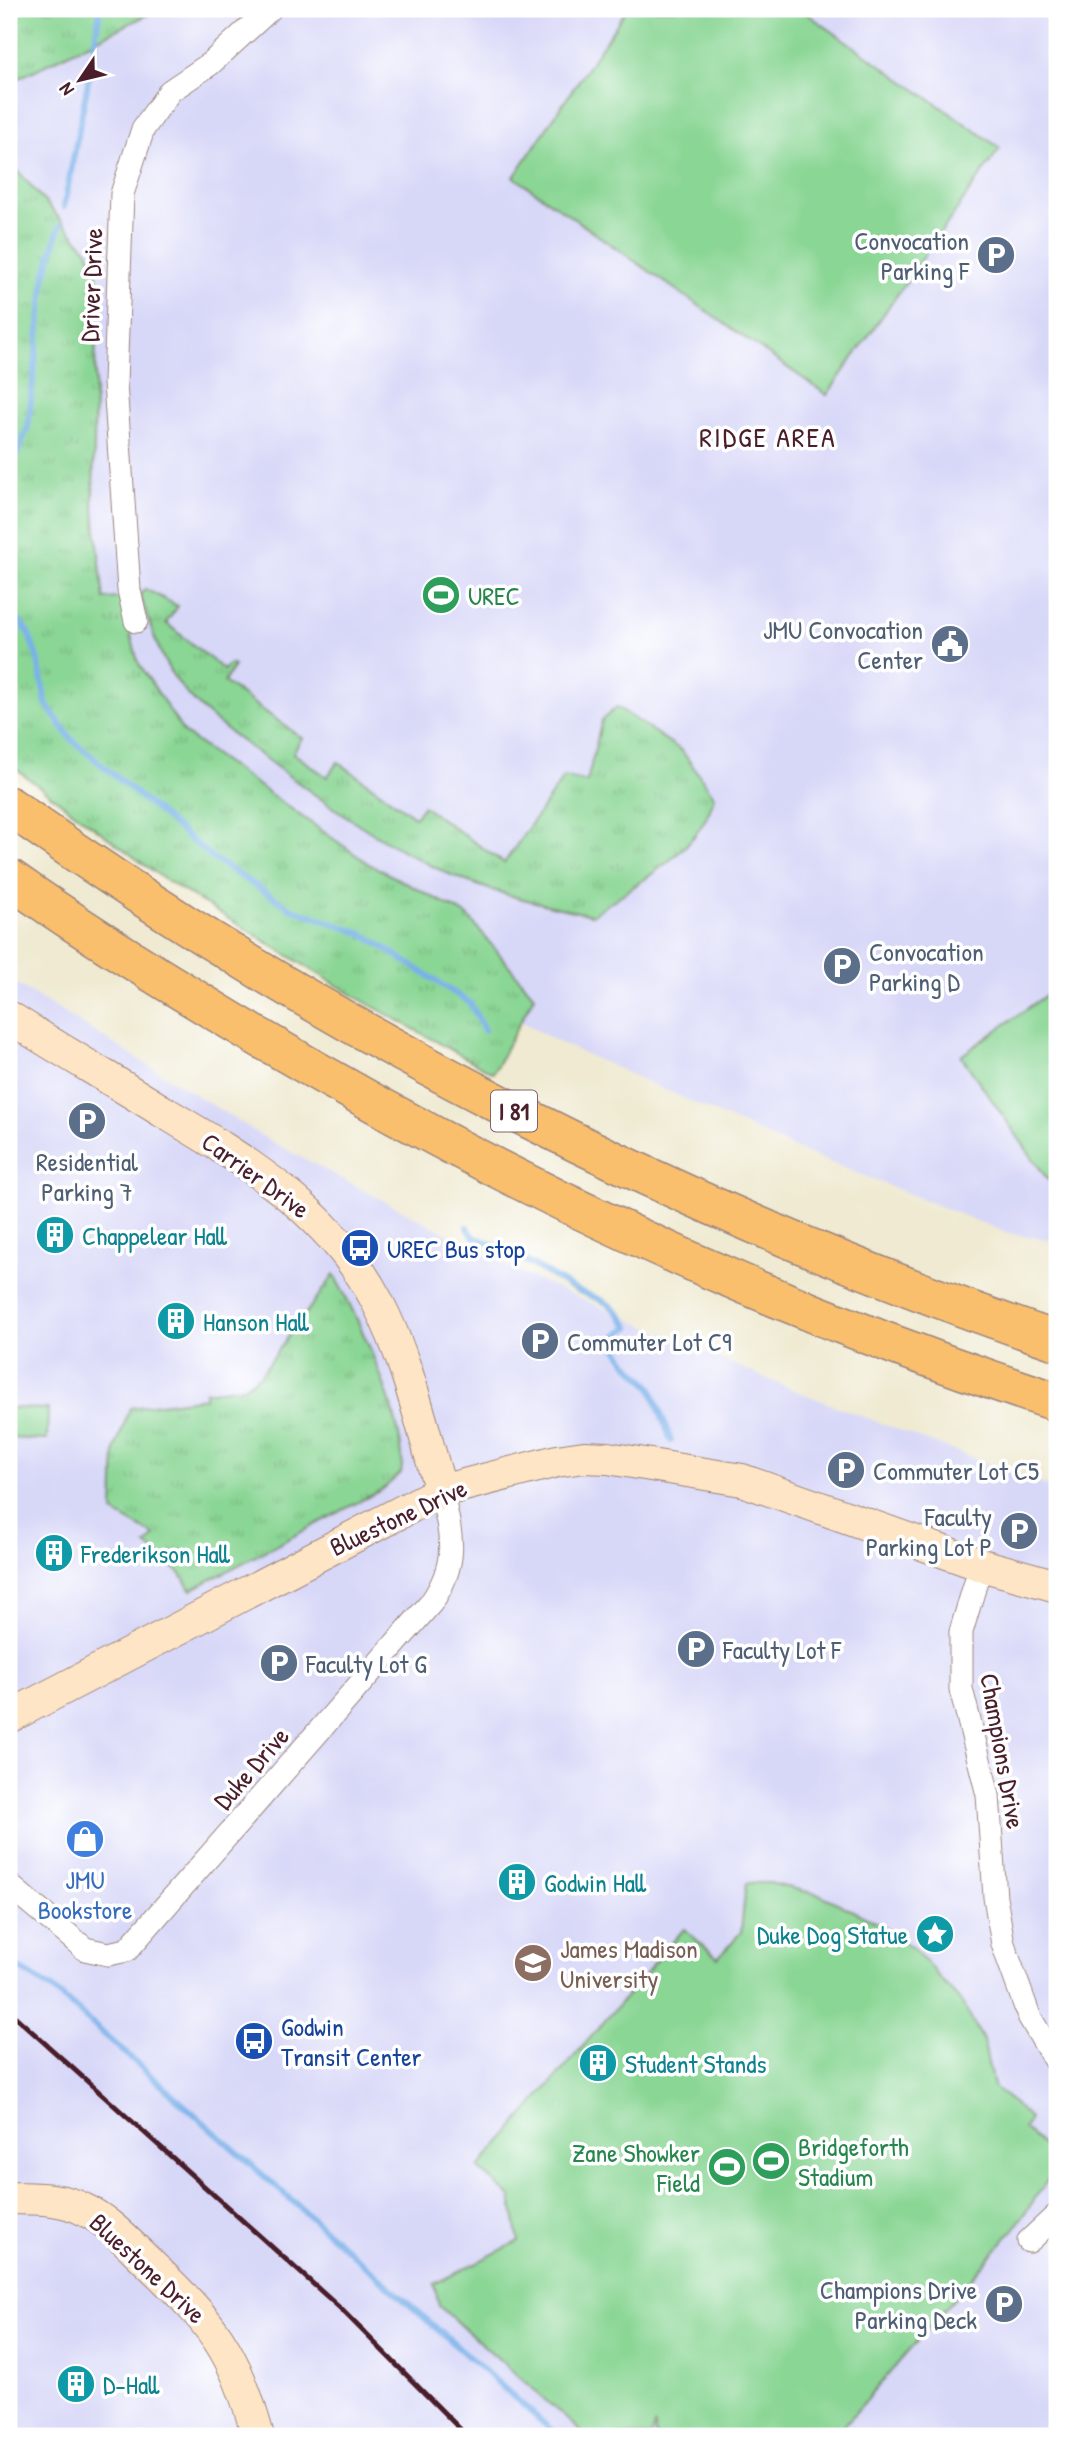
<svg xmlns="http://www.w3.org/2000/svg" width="1066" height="2445" font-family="'Patrick Hand',sans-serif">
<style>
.built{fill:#d7d7f8}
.grass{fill:url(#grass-tufts);stroke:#6a7a60;stroke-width:2}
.park{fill:#8ad694;stroke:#6a7a60;stroke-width:2}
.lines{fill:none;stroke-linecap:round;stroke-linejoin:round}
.stream{stroke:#79b1e8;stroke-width:6}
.street-casing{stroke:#9c847e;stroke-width:25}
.secondary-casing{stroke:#9c847e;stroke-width:34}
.highway-casing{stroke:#9c847e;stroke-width:41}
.street{stroke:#fff;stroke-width:23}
.secondary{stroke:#fde5c5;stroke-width:32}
.highway{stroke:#f9bf6d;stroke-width:38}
.rail{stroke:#4a1f2b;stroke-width:5}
.labels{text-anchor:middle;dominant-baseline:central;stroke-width:7;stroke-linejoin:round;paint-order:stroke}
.shield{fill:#fff;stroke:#80626b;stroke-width:2}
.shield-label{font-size:24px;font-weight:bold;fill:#4a1f2b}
.service-label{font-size:26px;fill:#4e5e75;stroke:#fff;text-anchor:start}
.street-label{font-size:26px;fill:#4a1f2b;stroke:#fff}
.leisure-label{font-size:26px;fill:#27864d;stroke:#fff;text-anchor:start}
.culture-label{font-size:26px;fill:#0d838f;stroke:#fff;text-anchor:start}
.transit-label{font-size:26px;fill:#164399;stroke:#fff;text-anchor:start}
.shop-label{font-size:26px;fill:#366cbe;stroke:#fff}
.education-label{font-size:26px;fill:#785e54;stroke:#fff;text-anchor:start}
.neighbourhood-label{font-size:28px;letter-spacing:2px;fill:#4a1f2b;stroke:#fff}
</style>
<defs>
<pattern id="grass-tufts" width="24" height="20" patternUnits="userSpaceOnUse" patternTransform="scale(1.75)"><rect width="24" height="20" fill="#8ad694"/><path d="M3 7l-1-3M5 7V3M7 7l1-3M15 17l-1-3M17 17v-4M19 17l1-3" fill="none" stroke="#79b780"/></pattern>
</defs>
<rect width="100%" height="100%" fill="#fff"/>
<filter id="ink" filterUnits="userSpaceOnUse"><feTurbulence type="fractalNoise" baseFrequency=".0143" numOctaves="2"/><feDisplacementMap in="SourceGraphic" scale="14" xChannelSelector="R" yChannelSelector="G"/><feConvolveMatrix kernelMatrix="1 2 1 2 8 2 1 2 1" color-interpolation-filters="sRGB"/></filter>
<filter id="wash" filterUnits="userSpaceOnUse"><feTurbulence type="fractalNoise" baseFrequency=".00686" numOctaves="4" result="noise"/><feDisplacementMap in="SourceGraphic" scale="28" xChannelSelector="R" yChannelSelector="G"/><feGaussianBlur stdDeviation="1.57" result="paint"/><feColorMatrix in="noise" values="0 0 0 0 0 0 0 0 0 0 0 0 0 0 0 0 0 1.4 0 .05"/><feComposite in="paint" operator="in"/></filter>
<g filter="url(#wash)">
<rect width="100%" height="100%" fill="#efead1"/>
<g class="built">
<path d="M9,9H1057V1241L1007,1233L801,1151L554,1040L299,896L9,702Z"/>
<path d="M9,979L272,1142L524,1274L793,1390L1057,1490V2436H9Z"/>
</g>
<g class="grass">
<path d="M9,9H159L9,83Z"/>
<path d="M9,161L89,252L97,271L93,501L104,599L121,598L138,662L184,733L369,864L467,915L534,996L493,1073L356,997L161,877L9,764Z"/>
<path d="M145,589L178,606L166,623L224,670L230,664L234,666L224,682L302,738L293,753L327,777L338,762L415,817L423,806L504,863L564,777L587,782L602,720L617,707L682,751L714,796C703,851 634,884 592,915C537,903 481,891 430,865C373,837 321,800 270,762C235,736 196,711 172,674C157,651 149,621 140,595Z"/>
<path d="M334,1275C357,1315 410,1429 401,1473L383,1489L191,1590L180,1573L146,1545L155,1536L113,1512L115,1449L130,1408L205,1398V1392L243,1387L260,1375Z"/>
</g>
<g class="park">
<path d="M627,9H800L1000,148L827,395L514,177Z"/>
<path d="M1049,993L1057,1004V1173L1048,1180L961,1056Z"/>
<path d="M9,1408L48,1409L47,1440L9,1438Z"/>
<path d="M746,1883H769L821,1895L879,1924L914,1949L963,2004L983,2040L993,2086L1030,2118L1024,2129L1057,2157V2166L1015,2228L841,2429L846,2436H655V2425L650,2436H586L439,2306L434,2284L519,2241L511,2197L478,2168L684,1929L718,1958L741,1932Z"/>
</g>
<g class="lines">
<g class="stream">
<path d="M94,46L100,9"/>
<path d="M64,207L91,66"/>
<path d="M9,473L28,427L45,276L60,225"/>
<path d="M9,608L28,632L38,660L46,704L71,739L214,859L290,908L363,934L470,1003L484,1030"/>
<path d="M467,1227L474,1237C508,1249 536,1267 567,1285C596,1302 606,1293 629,1327L611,1340L627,1363L651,1387L671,1441"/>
<path d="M9,1962L54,1990L558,2436"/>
</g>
</g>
</g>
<g filter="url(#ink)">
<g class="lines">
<g class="street-casing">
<g id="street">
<path d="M136,621L129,590L115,383L122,194L143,129L170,91L210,64L270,9"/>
<path d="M981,1565L961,1632V1689L988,1795L995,1897L1003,1944L1029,2016L1057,2064"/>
<path d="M9,1885L85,1949L108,1954L127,1950L431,1603C459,1562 452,1537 441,1491"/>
<path d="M1029,2241L1057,2215"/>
</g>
</g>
<g class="secondary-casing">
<g id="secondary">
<path d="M9,1017C59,1049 111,1079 162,1111C246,1161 330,1211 377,1301C408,1360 422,1428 441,1491"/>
<path d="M9,1717L441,1491L557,1461L584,1457L608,1458L742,1480L981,1565L1057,1586"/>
<path d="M9,2198C33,2199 60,2197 83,2209C109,2221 128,2243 149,2263C213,2324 234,2349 258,2436"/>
</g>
</g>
<g class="highway-casing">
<g id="highway">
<path d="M9,806C330,1034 685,1214 1057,1341"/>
<path d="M9,878C79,928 153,974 228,1019C489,1176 767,1308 1057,1402"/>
</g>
</g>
<use href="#street" class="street"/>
<use href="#secondary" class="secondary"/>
<use href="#highway" class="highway"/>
<path class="rail" d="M9,2011L341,2309L467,2436"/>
</g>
</g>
<defs>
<g id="parking-disc" transform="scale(2.0125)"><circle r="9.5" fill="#5c6f8a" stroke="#fff"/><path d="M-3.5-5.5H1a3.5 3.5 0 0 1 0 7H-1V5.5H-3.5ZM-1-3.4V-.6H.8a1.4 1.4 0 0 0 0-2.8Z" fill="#fff"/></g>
<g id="stadium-disc" transform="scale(2.0125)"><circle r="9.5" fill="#2e9e5b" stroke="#fff"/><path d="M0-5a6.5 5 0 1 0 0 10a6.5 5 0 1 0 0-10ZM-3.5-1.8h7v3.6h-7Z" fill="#fff"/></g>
<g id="civic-disc" transform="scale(2.0125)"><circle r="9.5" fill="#5c6f8a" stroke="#fff"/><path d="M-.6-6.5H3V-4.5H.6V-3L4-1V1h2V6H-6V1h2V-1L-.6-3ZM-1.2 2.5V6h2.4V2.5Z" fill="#fff"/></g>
<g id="building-disc" transform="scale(2.0125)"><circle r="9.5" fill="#0f9aa8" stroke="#fff"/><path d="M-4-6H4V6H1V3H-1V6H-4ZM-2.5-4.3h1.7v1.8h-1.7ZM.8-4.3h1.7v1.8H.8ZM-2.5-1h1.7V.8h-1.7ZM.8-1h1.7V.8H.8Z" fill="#fff"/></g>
<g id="bus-disc" transform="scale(2.0125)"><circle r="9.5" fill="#1a4fb4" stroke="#fff"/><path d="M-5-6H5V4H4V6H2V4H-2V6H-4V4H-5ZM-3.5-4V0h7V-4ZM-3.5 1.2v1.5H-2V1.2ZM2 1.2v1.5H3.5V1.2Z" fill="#fff"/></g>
<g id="shop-disc" transform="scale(2.0125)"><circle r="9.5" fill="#3f7fe0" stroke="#fff"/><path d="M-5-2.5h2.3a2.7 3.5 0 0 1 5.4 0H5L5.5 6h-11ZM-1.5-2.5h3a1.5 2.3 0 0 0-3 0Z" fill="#fff"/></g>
<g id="sight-disc" transform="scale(2.0125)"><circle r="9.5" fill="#0f9aa8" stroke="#fff"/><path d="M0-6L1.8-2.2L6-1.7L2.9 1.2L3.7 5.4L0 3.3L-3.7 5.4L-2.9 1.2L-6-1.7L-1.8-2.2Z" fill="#fff"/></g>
<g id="university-disc" transform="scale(2.0125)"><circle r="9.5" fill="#8d6e63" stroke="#fff"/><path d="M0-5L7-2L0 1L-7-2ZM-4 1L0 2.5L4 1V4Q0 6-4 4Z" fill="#fff"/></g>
</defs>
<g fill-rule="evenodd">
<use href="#parking-disc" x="996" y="255"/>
<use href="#stadium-disc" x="441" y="595"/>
<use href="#civic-disc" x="950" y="644"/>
<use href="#parking-disc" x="842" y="966"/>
<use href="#parking-disc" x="87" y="1121"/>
<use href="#building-disc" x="55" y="1235"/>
<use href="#bus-disc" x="360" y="1248"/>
<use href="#building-disc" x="176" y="1321"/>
<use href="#parking-disc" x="540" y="1341"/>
<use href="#parking-disc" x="846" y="1470"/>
<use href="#parking-disc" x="1019" y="1531"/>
<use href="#building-disc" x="54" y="1553"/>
<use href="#parking-disc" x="696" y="1649"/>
<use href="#parking-disc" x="279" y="1663"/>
<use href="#shop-disc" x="85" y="1839"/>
<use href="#building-disc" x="517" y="1882"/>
<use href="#sight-disc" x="935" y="1934"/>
<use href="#university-disc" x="533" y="1963"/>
<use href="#bus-disc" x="254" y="2041"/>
<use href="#building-disc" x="598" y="2063"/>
<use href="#stadium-disc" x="771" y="2161"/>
<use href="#stadium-disc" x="727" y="2167"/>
<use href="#parking-disc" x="1004" y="2304"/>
<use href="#building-disc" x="76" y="2384"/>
</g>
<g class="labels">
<rect class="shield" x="491" y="1090.5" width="46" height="41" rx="5"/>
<g class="shield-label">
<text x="514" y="1111">I 81</text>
</g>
<g class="service-label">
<text x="969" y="240" text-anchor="end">Convocation<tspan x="969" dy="30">Parking F</tspan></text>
<text x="923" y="629" text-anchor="end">JMU Convocation<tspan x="923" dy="30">Center</tspan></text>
<text x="869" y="951">Convocation<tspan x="869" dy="30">Parking D</tspan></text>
<text x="87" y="1161" text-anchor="middle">Residential<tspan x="87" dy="30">Parking 7</tspan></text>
<text x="567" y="1341">Commuter Lot C9</text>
<text x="873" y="1470">Commuter Lot C5</text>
<text x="992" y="1516" text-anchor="end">Faculty<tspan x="992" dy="30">Parking Lot P</tspan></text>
<text x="723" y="1649">Faculty Lot F</text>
<text x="306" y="1663">Faculty Lot G</text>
<text x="977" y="2289" text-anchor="end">Champions Drive<tspan x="977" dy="30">Parking Deck</tspan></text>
</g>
<g class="street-label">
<text transform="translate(91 285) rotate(-88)">Driver Drive</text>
<text transform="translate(256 1175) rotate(36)">Carrier Drive</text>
<text transform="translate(398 1517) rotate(-25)">Bluestone Drive</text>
<text transform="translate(1003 1751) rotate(80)">Champions Drive</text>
<text transform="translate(251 1768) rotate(-49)">Duke Drive</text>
<text transform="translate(148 2268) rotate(43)">Bluestone Drive</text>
</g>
<g class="leisure-label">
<text x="468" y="595">UREC</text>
<text x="798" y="2146">Bridgeforth<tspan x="798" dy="30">Stadium</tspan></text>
<text x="700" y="2152" text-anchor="end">Zane Showker<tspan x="700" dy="30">Field</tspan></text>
</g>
<g class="culture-label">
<text x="82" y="1235">Chappelear Hall</text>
<text x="203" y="1321">Hanson Hall</text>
<text x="81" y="1553">Frederikson Hall</text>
<text x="544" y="1882">Godwin Hall</text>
<text x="908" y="1934" text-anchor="end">Duke Dog Statue</text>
<text x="625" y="2063">Student Stands</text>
<text x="103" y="2384">D-Hall</text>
</g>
<g class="transit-label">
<text x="387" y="1248">UREC Bus stop</text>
<text x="281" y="2026">Godwin<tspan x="281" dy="30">Transit Center</tspan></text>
</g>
<g class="shop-label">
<text x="85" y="1879">JMU<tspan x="85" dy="30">Bookstore</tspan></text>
</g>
<g class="education-label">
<text x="560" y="1948">James Madison<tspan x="560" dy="30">University</tspan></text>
</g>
<g class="neighbourhood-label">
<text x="768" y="437">RIDGE AREA</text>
</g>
</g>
<rect width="1066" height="2445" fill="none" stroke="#fff" stroke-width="35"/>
<g transform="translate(80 80) rotate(235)" stroke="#ffffff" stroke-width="5" paint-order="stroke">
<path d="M0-5L12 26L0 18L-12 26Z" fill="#4a1f2b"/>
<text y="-10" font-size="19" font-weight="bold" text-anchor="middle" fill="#4a1f2b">N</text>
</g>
</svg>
